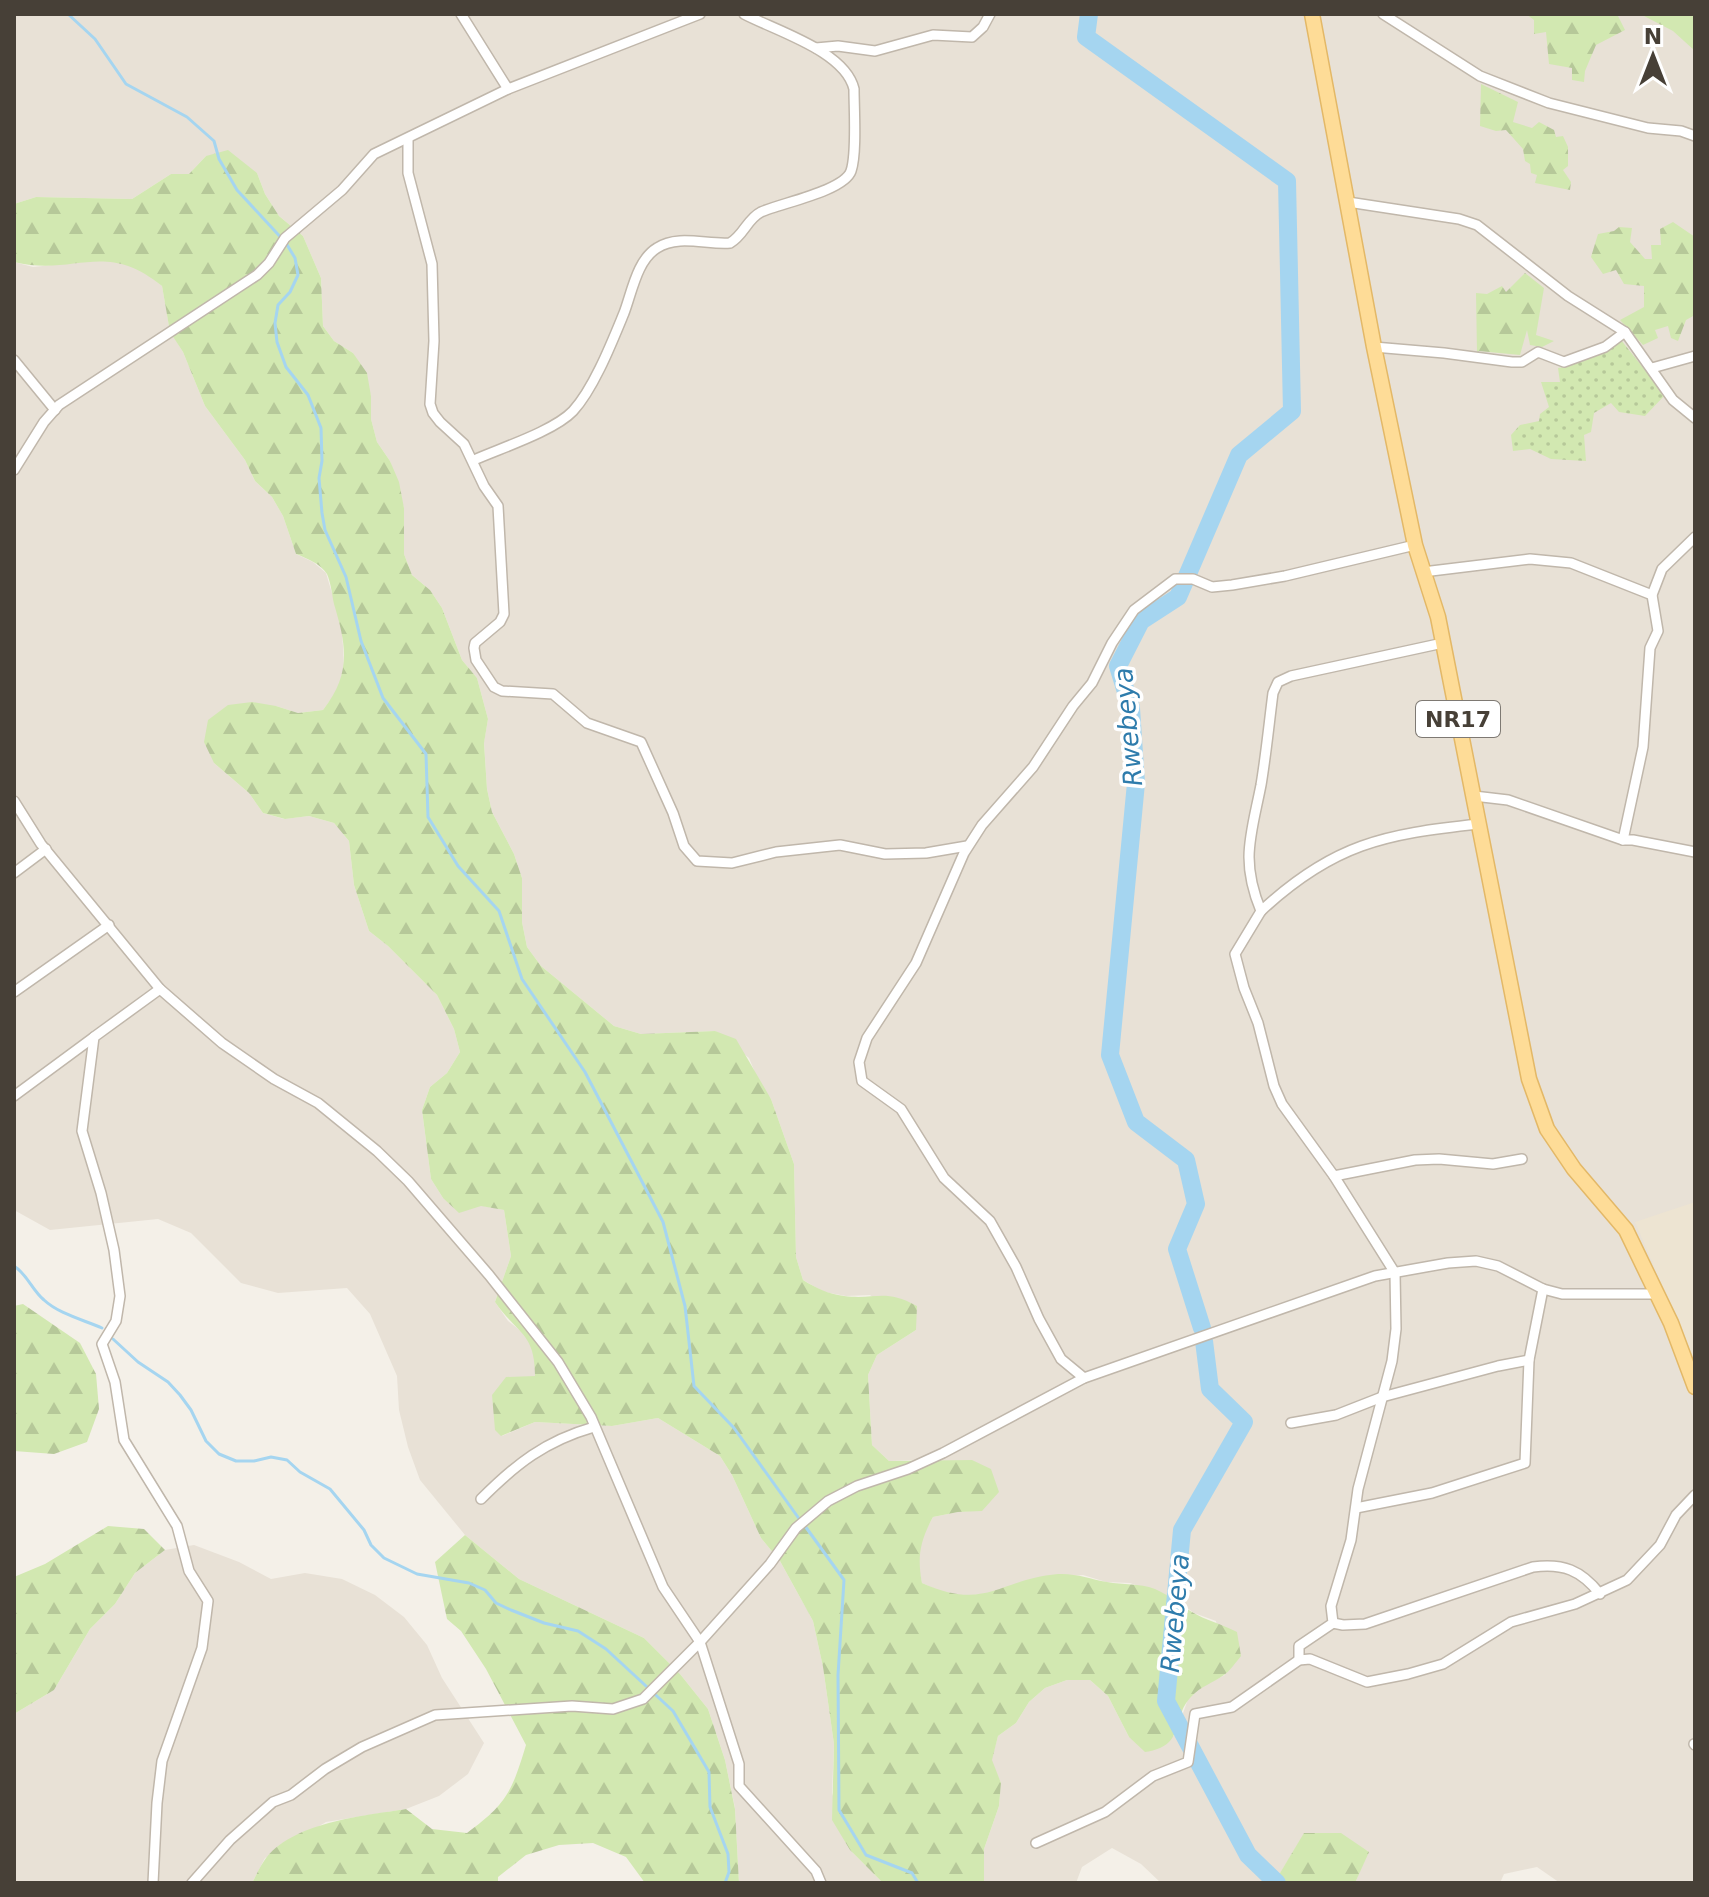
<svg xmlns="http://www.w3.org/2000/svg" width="1709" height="1897" font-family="'DejaVu Sans',sans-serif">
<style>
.residential{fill:#e8e1d6}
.education{fill:#ede4d2}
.grass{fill:url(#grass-dots)}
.forest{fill:url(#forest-firs)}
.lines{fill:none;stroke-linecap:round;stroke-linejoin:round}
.stream{stroke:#a5d5f0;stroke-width:3}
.river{stroke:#a5d5f0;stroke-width:18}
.street-casing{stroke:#c0b7ab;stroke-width:12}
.primary-casing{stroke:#e3b867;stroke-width:17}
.street{stroke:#fff;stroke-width:9}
.primary{stroke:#fedc97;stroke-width:14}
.labels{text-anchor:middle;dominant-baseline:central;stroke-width:7;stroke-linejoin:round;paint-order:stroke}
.shield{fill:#fff;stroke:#7e7973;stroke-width:2}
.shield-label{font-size:22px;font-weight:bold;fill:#474037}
.water-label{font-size:26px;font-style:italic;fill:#2e7cac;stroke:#fff}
</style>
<defs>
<pattern id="grass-dots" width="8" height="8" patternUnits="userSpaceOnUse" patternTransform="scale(2)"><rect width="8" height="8" fill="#d2e8b1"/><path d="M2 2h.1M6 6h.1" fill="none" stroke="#b6c899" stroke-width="1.8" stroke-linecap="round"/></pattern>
<pattern id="forest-firs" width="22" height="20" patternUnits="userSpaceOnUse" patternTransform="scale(2)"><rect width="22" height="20" fill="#d2e8b1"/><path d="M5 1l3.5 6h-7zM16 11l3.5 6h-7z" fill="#b6c899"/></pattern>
</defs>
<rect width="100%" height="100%" fill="#f4f0e8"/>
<g class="residential">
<path d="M14,14H1640L1673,30L1688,43L1695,51V1883H1560L1537,1867L1504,1874L1500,1883H1355L1368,1851L1305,1833L1274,1883H1161L1141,1864L1112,1848L1082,1867L1076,1883H984V1849L999,1806L1001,1783L991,1761L998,1736L1016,1723L1029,1702L1045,1688L1067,1680H1090L1108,1696L1129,1737L1175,1736L1188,1699L1205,1685L1225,1675L1216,1621L1194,1613L1175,1599L1130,1583L1106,1582L1083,1575L1034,1579L990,1593L967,1596L944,1593L922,1583L917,1560L922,1537L933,1517L958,1512L982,1510L939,1459L889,1461L872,1445L868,1375L877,1355L916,1330L870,1295L846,1296L824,1292L803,1280L796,1257L794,1164L771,1099L758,1080L749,1058L715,1031L641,1034L614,1026L541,966L527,947L522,922V878L514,854L492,812L487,789L484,742L488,719L477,678L462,660L442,608L430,590L412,575L404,554V508L390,461L377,442L371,419V396L353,353L334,341L323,326L321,278L303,236L279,216L265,194L257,173L206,156L189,174H171L132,199L36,197L14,204Z"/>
<path d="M101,260L123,262L144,271L162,286L170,331L183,352L205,406L245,460L255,481L272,497L283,516L296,554L313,562L326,573L341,624L343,646L344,669L337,691L323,710L298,713L276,706L214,763L249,793L263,813L284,819L309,816L334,823L349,841L354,885L369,931L388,946L437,995L454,1029L460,1052L447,1073L430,1087L422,1110L431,1179L443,1198L504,1210L511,1256L495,1302L508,1321L526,1335L535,1355V1377L502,1436L535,1422L612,1426L658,1418L720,1456L732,1475L761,1538L780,1561L813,1621L823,1667L834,1744L832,1793L850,1850L883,1883H739L735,1808L725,1760L708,1709L680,1674L644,1638L519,1579L465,1535L420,1480L408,1447L399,1410L397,1376L370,1314L347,1288L278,1293L241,1283L191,1233L158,1219L50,1230L14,1210V262L33,267Z"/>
<path d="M194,1545L239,1562L271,1579L305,1573L342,1579L375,1595L404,1617L427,1645L442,1678L484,1743L468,1774L439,1796L406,1809L326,1822L265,1858L252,1883H14V1714L54,1690L90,1629L115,1604L135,1573L165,1550Z"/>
</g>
<path class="education" d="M1695,1202V1362L1635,1222Z"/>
<path class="grass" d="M1621,340L1665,395L1645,416L1619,412L1611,403L1594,413L1591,432L1584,435L1586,461L1551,459L1530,449L1513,451L1511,435L1520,425L1539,421L1540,414L1549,407L1541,382H1560L1558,368L1570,366Z"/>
<g class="forest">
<path d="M1526,14H1617L1625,30L1596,45L1585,71L1584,82L1572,80V68L1549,64L1546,32L1534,34V20Z"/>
<path d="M1640,14H1695V51L1673,31Z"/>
<path d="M1481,84L1518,102L1513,122L1532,128L1539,122L1554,130L1556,137L1563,136L1568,147V166L1563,170L1571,182L1570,190L1535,183L1537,175L1531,173L1530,164L1525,161L1523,149L1506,130L1496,131L1480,126Z"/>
<path d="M228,150L257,173L265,194L279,216L303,236L321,278L323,326L334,341L353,353L367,373L371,396V419L377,442L390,461L399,482L404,508V554L412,575L430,590L442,608L462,660L477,678L488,719L484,743L487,789L492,812L514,854L522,878V922L527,947L541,966L614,1026L641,1034L715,1031L736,1039L771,1099L794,1164L796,1257L803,1280C816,1288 828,1294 844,1296C877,1300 884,1288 917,1306L916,1330L877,1355L868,1375L872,1445L889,1461L972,1460L991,1469L999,1492L982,1511L958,1512L933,1517C920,1541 917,1557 922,1583C987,1612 999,1579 1058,1574C1076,1573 1090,1579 1107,1582C1123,1585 1139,1583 1155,1589C1169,1595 1179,1604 1192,1612C1205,1620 1222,1624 1237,1632L1241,1656C1236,1662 1230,1671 1224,1675C1213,1683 1201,1686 1191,1697C1170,1719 1187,1746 1145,1752L1129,1737L1108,1696L1090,1680H1067L1045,1688L1029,1702L1016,1723L998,1736L992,1760L1001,1783L999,1806L984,1849V1883H883L850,1850L832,1820L834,1744L823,1667L813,1621L780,1561L761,1538L732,1475L720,1456L658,1418L612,1426L535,1422L501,1436L495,1430L492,1395L506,1377L535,1376C535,1332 517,1334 495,1302L511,1256L504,1210L481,1206L459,1213L443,1198L431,1179L422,1110L430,1087L447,1073L460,1052L454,1029L437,995L388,946L369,931L354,885L349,841L334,823L309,816L285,819L263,813L249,793L214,763L204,742L208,720L228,705L252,702L276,706L298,713L323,710C351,674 347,647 334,604C332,595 331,583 327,574C321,564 306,558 296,554L283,516L272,497L255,481L245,460L205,406L183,352L170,332L162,286C104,239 75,277 14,262V204L36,197L132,199L171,174H189L206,156Z"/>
<path d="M1673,222L1695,237V315L1686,320L1678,341L1671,338L1668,326L1655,330L1658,338L1643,345L1620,320L1644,307V286L1624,284L1616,270L1603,274L1591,257L1598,234L1614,231L1619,227L1632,228L1630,242L1645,259H1652L1651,245H1661L1660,229Z"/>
<path d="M1525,273L1544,288L1536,335L1554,341L1542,347L1530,345L1527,330L1520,355L1479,351L1477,354L1476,293L1487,294L1502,286L1506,292Z"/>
<path d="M23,1304L80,1343L96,1374L99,1409L87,1442L54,1454L14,1451V1306Z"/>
<path d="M108,1526L144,1529L165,1550L135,1573L115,1604L90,1629L54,1690L14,1714V1577L45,1564Z"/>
<path d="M465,1535L519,1579L644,1638L680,1674L708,1709L725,1760L735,1809L739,1883H645L626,1857L593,1843L559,1845L526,1855L498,1877V1883H252C256,1876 259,1868 264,1861C291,1822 363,1816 406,1809L432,1829L467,1833C507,1804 512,1791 526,1745L486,1669L461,1631L447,1619L435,1562Z"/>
<path d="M1304,1833H1341L1369,1852L1355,1883H1274Z"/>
</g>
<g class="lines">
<g class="stream">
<path d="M68,14L95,39L126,84L187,117L214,141L219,159L237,190L286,243L295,258L298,275L290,292L278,305L275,323L277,342L286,367L308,395L321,428L322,461L319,478L322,513L325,530L346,577L361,641L383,698L426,754L428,817L458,866L499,911L522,979L585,1072L663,1222L685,1306L694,1386L734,1428L800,1520"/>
<path d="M14,1266C27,1274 32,1290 44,1300C59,1314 84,1320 102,1328"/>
<path d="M113,1339L138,1362L168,1382L180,1395L191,1410L206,1441L219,1454L236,1461H254L271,1457L287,1460L300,1472L330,1489L364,1530L371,1545L384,1558L417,1574L469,1583L485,1590L496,1603L511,1610L544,1623L578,1631L606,1649L673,1711L709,1772L710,1807L728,1854L729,1872L725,1883"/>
<path d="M805,1526L844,1580L838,1675L839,1810L866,1855L912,1873L918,1883"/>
</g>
<g class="river">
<path d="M1089,14L1086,37L1287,181L1292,411L1239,455L1178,597L1141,621L1118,666L1131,708L1136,783L1110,1055L1136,1122L1186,1160L1196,1204L1177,1249L1202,1328"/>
<path d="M1204,1341L1210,1389L1244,1422L1182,1530L1166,1701L1248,1855L1277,1883"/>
</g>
<g class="street-casing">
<g id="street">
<path d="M461,14L508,89"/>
<path d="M1383,14L1480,76L1549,103L1648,128L1681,131L1695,136"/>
<path d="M816,48L838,46L875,51L933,35L972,37L983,27L990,14"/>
<path d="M408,139V173L432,264L434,341L430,404L433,413L440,422L464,444L484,486L498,506L504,614L500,622L475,643L474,648L476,660L494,687L502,691L553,694L587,723L641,742L673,813L684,846L697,861L732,863L776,852L840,845L885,854L926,853L967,846"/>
<path d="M1348,202L1459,219L1477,225L1568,296L1625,332L1673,400L1695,418"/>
<path d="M1374,347L1444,353L1512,362H1522L1538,352L1564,362L1605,347L1625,332"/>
<path d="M14,360L55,410"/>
<path d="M1652,368L1695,356"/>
<path d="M474,460C501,448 554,431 573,411C594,388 612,342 624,313C632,292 637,260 657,248C678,234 707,245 730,243C744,235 747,219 761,212C781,203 844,191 851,171C857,154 854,109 854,89C845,51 776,31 744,14"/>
<path d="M14,470L44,422L59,405L257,275L269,263L285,238L342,190L374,154L508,89L700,14"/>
<path d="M1423,572L1530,559L1571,563L1652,595"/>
<path d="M1474,796L1508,800L1623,840H1633L1695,852"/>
<path d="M14,801L41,844L160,989L222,1043L274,1079L318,1103L377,1151L408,1181L489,1275L558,1362L591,1417L663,1587L700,1642L739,1764V1786L816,1871L821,1883"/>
<path d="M1623,840L1643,747L1650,648L1658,631L1652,595L1662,569L1695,537"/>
<path d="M14,873L46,849"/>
<path d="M1261,911C1333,844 1384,834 1479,824"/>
<path d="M14,992L109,925"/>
<path d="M14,1096L94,1037"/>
<path d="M1334,1176L1415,1160L1439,1159L1493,1164L1522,1159"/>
<path d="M1084,1378L1061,1359L1039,1319L1016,1267L990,1221L944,1178L901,1109L862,1081L859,1062L867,1038L916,963L964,853L982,825L1033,767L1073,706L1092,683L1112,643L1134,610L1175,579H1193L1212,587L1232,585L1285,576L1415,545"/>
<path d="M1291,1423L1336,1415L1382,1397L1498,1366L1529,1360"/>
<path d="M481,1499C516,1464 545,1441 594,1427"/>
<path d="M1356,1508L1432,1493L1525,1463L1529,1360L1543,1289"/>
<path d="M1333,1623L1343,1625L1365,1624L1533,1567C1563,1563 1581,1570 1600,1594"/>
<path d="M1299,1660V1646L1333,1623L1331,1606L1351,1540L1358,1489L1392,1361L1396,1329L1395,1273L1334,1176L1282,1104L1274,1086L1258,1023L1244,988L1235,954L1261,911C1240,860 1251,836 1261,785C1266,755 1269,724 1273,693L1278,682L1291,676L1443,643"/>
<path d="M1694,1744L1695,1745"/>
<path d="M1036,1843L1105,1812L1153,1776L1188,1762L1195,1714L1232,1707L1299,1660L1310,1659L1367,1682L1408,1674L1443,1664L1511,1622L1575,1604L1627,1580L1660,1545L1676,1515L1695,1495"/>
<path d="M153,1883L157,1803L162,1761L202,1648L208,1601L189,1571L177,1526L124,1440L115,1382L102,1344L116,1321L120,1296L114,1250L101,1193L82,1131L94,1037L160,989"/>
<path d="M192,1883L230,1840L273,1802L291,1795L325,1769L362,1747L435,1715L572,1706L613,1709L643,1699L700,1642L770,1564L796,1528L828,1501L857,1486L908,1469L943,1453L1084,1378L1375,1276L1448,1263L1476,1261L1498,1266L1543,1289L1562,1294H1656"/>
</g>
</g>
<g class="primary-casing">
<path id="primary" d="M1312,14L1374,347L1415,545L1438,617L1529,1079L1547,1129L1574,1169L1626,1230L1671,1323L1695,1387"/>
</g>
<use href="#street" class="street"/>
<use href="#primary" class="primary"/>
</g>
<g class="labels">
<rect class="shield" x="1416" y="701" width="84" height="36" rx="6"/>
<g class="shield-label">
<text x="1458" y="719">NR17</text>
</g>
<g class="water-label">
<text transform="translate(1128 727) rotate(-95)">Rwebeya</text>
<text transform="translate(1175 1613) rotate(-85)">Rwebeya</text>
</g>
</g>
<rect width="1709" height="1897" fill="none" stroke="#474037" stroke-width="32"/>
<g transform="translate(1653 56)" stroke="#ffffff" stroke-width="6" paint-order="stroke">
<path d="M0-6L14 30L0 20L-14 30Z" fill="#474037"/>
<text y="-12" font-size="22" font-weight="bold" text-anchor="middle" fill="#474037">N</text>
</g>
</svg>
